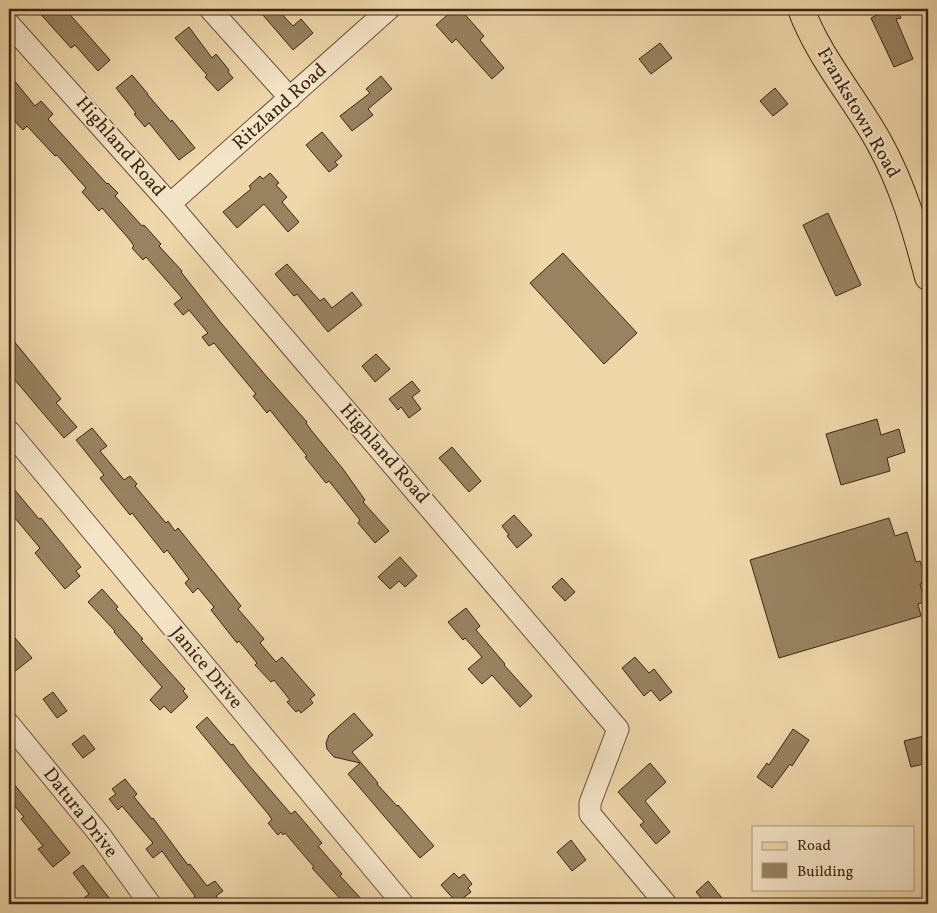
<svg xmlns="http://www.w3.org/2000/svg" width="937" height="913" font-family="Vollkorn,serif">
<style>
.building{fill:#988361;stroke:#392712}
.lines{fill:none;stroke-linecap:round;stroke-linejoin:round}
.minor-casing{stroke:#665338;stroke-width:23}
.major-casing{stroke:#392712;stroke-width:28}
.minor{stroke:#f5e5c8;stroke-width:21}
.major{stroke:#efd7aa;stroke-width:26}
.labels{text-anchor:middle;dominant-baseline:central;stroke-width:4;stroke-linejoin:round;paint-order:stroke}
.street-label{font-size:19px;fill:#392712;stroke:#f5e5c8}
</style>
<rect width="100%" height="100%" fill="#efd7aa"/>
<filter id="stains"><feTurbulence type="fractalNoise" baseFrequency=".004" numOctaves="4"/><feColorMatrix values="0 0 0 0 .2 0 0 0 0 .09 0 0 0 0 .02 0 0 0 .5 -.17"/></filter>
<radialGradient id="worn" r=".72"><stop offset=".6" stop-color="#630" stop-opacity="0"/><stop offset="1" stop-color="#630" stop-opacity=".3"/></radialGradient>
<g class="building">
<path d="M36,9H65L110,60L98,71L75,45L71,48Z"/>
<path d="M269,9H277L293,26L301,19L313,33L293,50L262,14Z"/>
<path d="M454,9H460L484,36L480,40L504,68L492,79L456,39L452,43L436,25Z"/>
<path d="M877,9H897L901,18L896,19L913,59L894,67L871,18L879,14Z"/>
<path d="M189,27L212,58L216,54L229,70L228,72L233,78L218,91L205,77L207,75L175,38Z"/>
<path d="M660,43L672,58L651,74L639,59Z"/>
<path d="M9,74L35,106L41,101L53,114L48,119L107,184L108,183L118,193L115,196L142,226L144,225L161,244L159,246L182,271L181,272L221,323L267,377L307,422L306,423L311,430L343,469L365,500L363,502L389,531L375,543L358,523L360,520L329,481L326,483L305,457L307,456L270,410L267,413L253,396L256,394L214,343L209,346L202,337L208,333L189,310L183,315L174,304L182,298L146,257L143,260L132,248L134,246L129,239L102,208L99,211L82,192L86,188L57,155L55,156L27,126L23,130L9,115Z"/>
<path d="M132,75L148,94H147L171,122L172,120L195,148L179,160L149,123L145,127L134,114L136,113L116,88Z"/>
<path d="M381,76L392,89L368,109L373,115L352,131L340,116L370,93L366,89Z"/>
<path d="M775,88L788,104L773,116L760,101Z"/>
<path d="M322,132L342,156L335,162L338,165L329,172L306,145Z"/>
<path d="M270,173L279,183L276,185L287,197L282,202L299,222L288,232L264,204L237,228L223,212L251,189L249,186L260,176L263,179Z"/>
<path d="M828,213L861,285L836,296L803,225Z"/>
<path d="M563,253L637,333L604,364L530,283Z"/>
<path d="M287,264L320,301L324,298L332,308L352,292L362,305L328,332L297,294L294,296L275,274Z"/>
<path d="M9,335L57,394L61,399L56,403L77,427L64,438L9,373Z"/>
<path d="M376,354L390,369L375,382L362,366Z"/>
<path d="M412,381L420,391L412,397L421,409L409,418L401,407L398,410L389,399Z"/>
<path d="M877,419L881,435L899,429L905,452L887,458L890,471L841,485L826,434Z"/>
<path d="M92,428L107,446L100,451L124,480L130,476L137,484L135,486L166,523L168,521L175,531L178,528L241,606L238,609L264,639L260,643L276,662L282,657L315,695L310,699L313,703L301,713L299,710L296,712L287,702L290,700L274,680L271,682L255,665L257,663L239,641L237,643L211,610L214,607L198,588L193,593L185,583L189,579L167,550L164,553L132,513L130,515L100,478L104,475L76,440Z"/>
<path d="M452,447L481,481L469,492L439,458Z"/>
<path d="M9,483L39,519L41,518L81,567L76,571L80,576L65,589L35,553L40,548L9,511Z"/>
<path d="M514,515L532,535L517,548L507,536L509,535L502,526Z"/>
<path d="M889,518L895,536L907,532L916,562L920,561L927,582L920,584L925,602L918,604L921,616L779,658L750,560Z"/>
<path d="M400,557L417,576L405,587L399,581L390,589L378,577Z"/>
<path d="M562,578L575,592L565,601L552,587Z"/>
<path d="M102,589L118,607L116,609L143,639L141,640L185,689L183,691L188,697L171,713L164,706L160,710L150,700L162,687L114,632L115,631L88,602Z"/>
<path d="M466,608L480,626L476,630L505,664L504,665L532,696L520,707L492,675L482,684L468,669L482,657L465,638L463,640L448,622Z"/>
<path d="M9,631L32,658L14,672L9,665Z"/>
<path d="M635,657L649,673L654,669L672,692L660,701L651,690L644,696L622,668Z"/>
<path d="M53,692L67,711L57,718L43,699Z"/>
<path d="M354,713L373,735L352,752L378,783L377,784L397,806L398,805L434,846L420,858L348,774L360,763L334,757L327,749L326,743L329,735Z"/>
<path d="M207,717L231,745L233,744L247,763L291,814L295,811L312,831L322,843L318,846L342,874L340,876L366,904H345L312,868L314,867L285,833L283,835L281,832L278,835L268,823L272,820L269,815L196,727Z"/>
<path d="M793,729L809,740L792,766L790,764L772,788L757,777L767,763L769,765Z"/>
<path d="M84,735L95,749L83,758L72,744Z"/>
<path d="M924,736L928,753V763L911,767L904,741Z"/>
<path d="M650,763L666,782L645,801L670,832L656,844L640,825L644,822L618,792Z"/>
<path d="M9,778L70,853L53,867L38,849L43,846L21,819L24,817L9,799Z"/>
<path d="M125,779L137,794L134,797L152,819L153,818L188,865L190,864L207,886L215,881L223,891L216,896L223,904H199L194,897L195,896L162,851L153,858L146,849L153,843L122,806L118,810L109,799L116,794L112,789Z"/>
<path d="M571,840L586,860L572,871L557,852Z"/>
<path d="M83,865L110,899L103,904H89L84,898L89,894L73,873Z"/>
<path d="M454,873L459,878L464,874L472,884L468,888L471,892L457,903L441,885Z"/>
<path d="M708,881L727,904H706L696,892Z"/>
</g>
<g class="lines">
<g class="minor-casing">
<g id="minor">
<path d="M210,9L290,98"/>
<path d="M9,24L170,204L618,729L590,803V814L666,904"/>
<path d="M170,204L389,9"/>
<path d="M9,431L403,904"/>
<path d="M9,724L100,835L150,904"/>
</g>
</g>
<g class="major-casing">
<path id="major" d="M801,9C819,58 855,98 880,144C903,186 916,231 928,277"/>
</g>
<use href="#minor" class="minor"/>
<use href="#major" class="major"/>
</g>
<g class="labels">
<g class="street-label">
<text transform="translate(280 107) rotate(-42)">Ritzland Road</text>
<text transform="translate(858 113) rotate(60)">Frankstown Road</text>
<text transform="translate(120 147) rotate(49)">Highland Road</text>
<text transform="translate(384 454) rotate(49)">Highland Road</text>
<text transform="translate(206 668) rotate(50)">Janice Drive</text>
<text transform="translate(80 813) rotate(52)">Datura Drive</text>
</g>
</g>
<rect width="937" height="913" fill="none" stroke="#efd7aa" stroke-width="30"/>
<rect x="10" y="10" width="917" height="893" fill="none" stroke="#392712" stroke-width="2.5"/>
<rect x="15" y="15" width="907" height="883" fill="none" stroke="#392712"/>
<rect x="752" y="826" width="162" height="65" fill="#f5e5c8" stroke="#aa997f"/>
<rect x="762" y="842" width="25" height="8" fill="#efd7aa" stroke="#aa997f"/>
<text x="797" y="850" font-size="15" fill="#392712">Road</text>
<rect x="762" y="863" width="25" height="15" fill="#988361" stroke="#aa997f"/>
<text x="797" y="876" font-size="15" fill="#392712">Building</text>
<rect width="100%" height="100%" filter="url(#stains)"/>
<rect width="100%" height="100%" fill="url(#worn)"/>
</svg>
